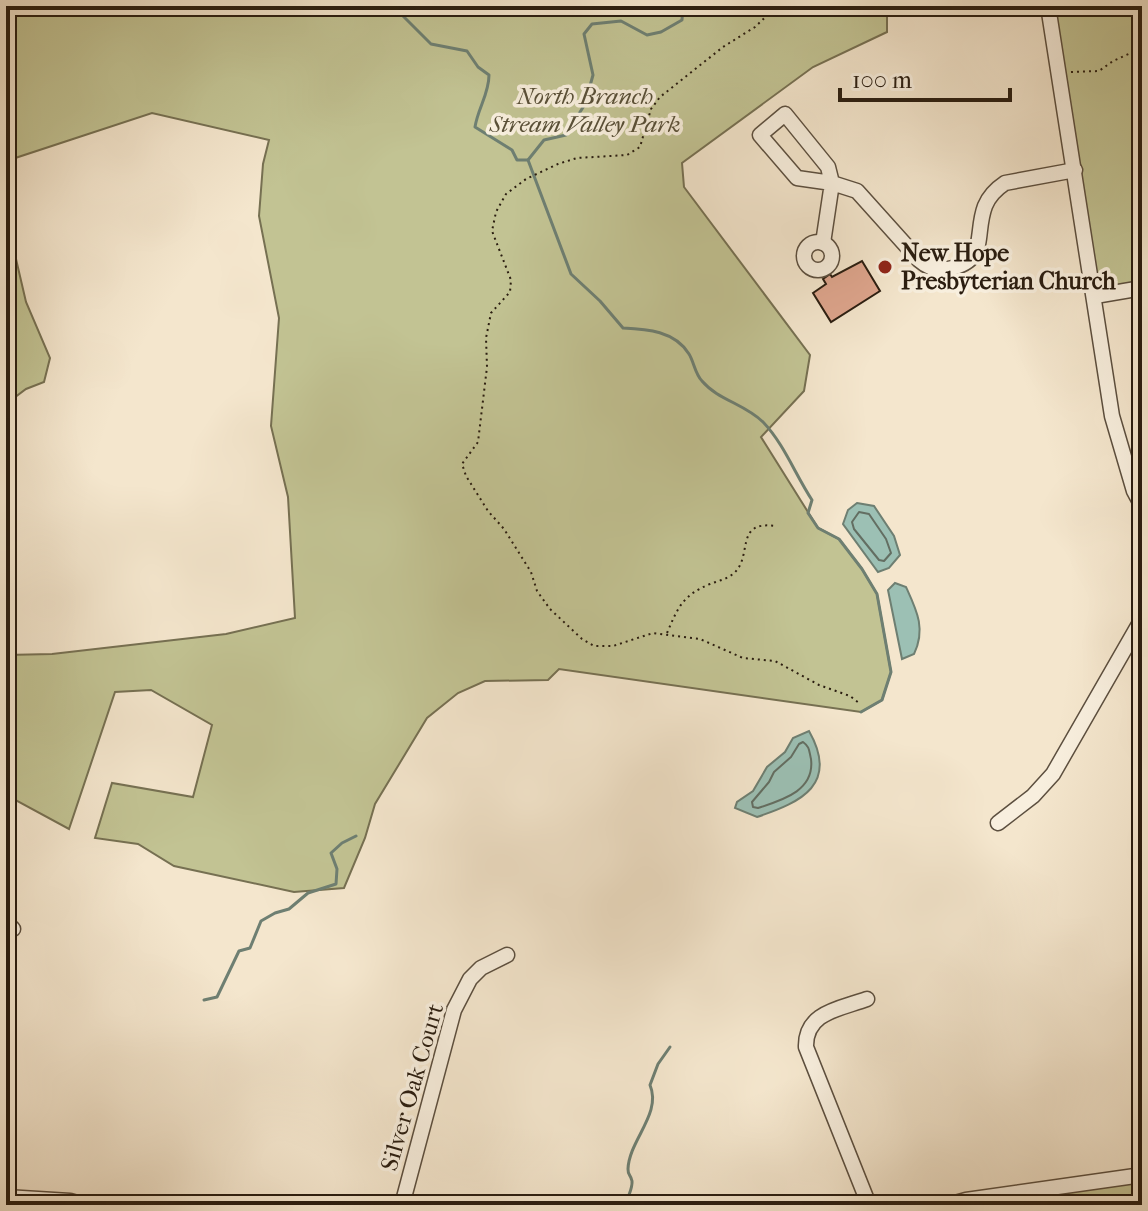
<svg xmlns="http://www.w3.org/2000/svg" width="1148" height="1211" font-family="'IM FELL French Canon',serif">
<style>
.green{fill:#c2c393;stroke:#767052;stroke-width:2}
.water{fill:#9cc0b4;stroke:#6e7f72;stroke-width:2}
.lines{fill:none;stroke-linecap:round;stroke-linejoin:round}
.shore{stroke:#636e62;stroke-width:2}
.stream{stroke:#6e7f72;stroke-width:3}
.building{fill:#dea58d;stroke:#2a1d10;stroke-width:2}
.minor-casing{stroke:#5c4f3f;stroke-width:17}
.path{stroke:#2a1d10;stroke-width:2;stroke-dasharray:2 4;stroke-linecap:butt}
.minor{stroke:#f8efde;stroke-width:14}
.poi-dot{fill:#8f2418;stroke:#f8efde;stroke-width:3}
.labels{text-anchor:middle;dominant-baseline:central;stroke-width:7;stroke-linejoin:round;paint-order:stroke}
.park-label{font-size:24px;font-style:italic;fill:#584f37;stroke:#f8efde}
.poi-label{font-size:24px;font-weight:bold;fill:#2a1d10;stroke:#f8efde;text-anchor:start}
.street-label{font-size:24px;fill:#2a1d10;stroke:#f8efde}
</style>
<rect width="100%" height="100%" fill="#f4e6cd"/>
<filter id="stains"><feTurbulence type="fractalNoise" baseFrequency=".0025" numOctaves="4"/><feColorMatrix values="0 0 0 0 .2 0 0 0 0 .09 0 0 0 0 .02 0 0 0 .5 -.17"/></filter>
<radialGradient id="worn" r=".72"><stop offset=".6" stop-color="#630" stop-opacity="0"/><stop offset="1" stop-color="#630" stop-opacity=".3"/></radialGradient>
<g class="green">
<path d="M6,6H887V32L813,67L682,163L684,187L810,355L804,391L761,437L818,528L839,539L862,569L877,594L891,672L882,700L861,712L559,669L548,680L485,681L458,693L427,718L375,804L365,838L344,888L294,892L174,866L138,844L95,838L112,783L193,797L212,725L151,690L115,692L69,829L6,795V655L52,654L226,634L295,618L288,497L271,426L279,318L259,216L263,164L269,140L152,113L6,161Z"/>
<path d="M1048,6H1142V288L1095,296Z"/>
<path d="M6,216L26,302L50,358L44,382L26,389L6,404Z"/>
<path d="M1142,1175V1205H951Z"/>
</g>
<g class="water">
<path d="M857,503L874,506L894,536L900,555L889,568L878,572L843,524L848,510Z"/>
<path d="M895,583L906,587C917,611 926,629 914,654L902,659L888,590Z"/>
<path d="M809,731C839,784 802,802 757,817L735,808L737,802L753,791L767,767L785,752L793,738Z"/>
</g>
<g class="lines">
<g class="shore">
<path d="M859,512L869,514L886,539L891,553L884,561L879,560L854,529L852,522Z"/>
<path d="M803,742C810,747 809,751 811,759C815,791 782,800 758,808L753,807L752,802L769,782L774,772L791,757L799,744Z"/>
</g>
<g class="stream">
<path d="M393,6L431,44L467,51L478,67L489,75C489,94 478,108 475,127L512,150L517,160H528L544,140L566,135L585,104L593,75L584,34L592,24L621,21L647,35L661,32L682,20L683,6"/>
<path d="M528,160L571,274L600,301L623,328C647,329 675,331 689,354C694,362 695,374 702,381C718,400 745,404 763,422C784,444 795,474 812,500L808,513L818,528L839,539L862,569L877,594L891,672L882,700L861,712"/>
<path d="M204,1000L217,997L239,951L250,948L261,921L275,913L289,909L308,893L336,884L337,869L331,853L342,843L356,836"/>
<path d="M626,1205C627,1198 633,1188 632,1181C630,1173 628,1176 628,1169C629,1140 662,1114 650,1085L658,1064L670,1047"/>
</g>
</g>
<path class="building" d="M862,261L880,291L831,322L813,293L826,284L823,279L830,274L832,277Z"/>
<g class="lines">
<g class="minor-casing">
<g id="minor">
<path d="M1048,6L1112,416L1134,491L1142,506"/>
<circle cx="818" cy="256" r="14"/>
<path d="M823,243L832,183L828,167L785,114L760,135L797,178L832,183L857,191L919,260C927,267 937,271 948,269C989,261 974,235 985,206C989,196 996,189 1005,183L1075,170"/>
<path d="M1095,296L1142,288"/>
<path d="M998,823L1033,796L1053,774L1142,619"/>
<path d="M6,922L13,929"/>
<path d="M867,999C840,1009 805,1012 806,1047L869,1205"/>
<path d="M6,1197L70,1201L84,1205"/>
<path d="M402,1205L454,1010L470,979L481,968L507,955"/>
<path d="M948,1205L966,1200L1142,1175"/>
</g>
</g>
<g class="path">
<path d="M777,6L755,27L723,47L660,97L651,109L640,147L627,155L577,158L558,164L526,179L506,194L496,212L492,231L511,280L510,292L491,313L486,338L487,367L478,442L462,464L466,476L488,511L504,529L531,572L537,591L550,609L582,639L594,646H613L653,633L700,639L743,658L775,661L819,685L850,696L859,703"/>
<path d="M1071,72L1099,71L1113,61L1142,48"/>
<path d="M667,633C678,607 683,595 710,584C718,581 727,579 733,574C754,557 733,520 776,526"/>
</g>
<use href="#minor" class="minor"/>
</g>
<circle class="poi-dot" cx="885" cy="267" r="8"/>
<g class="labels">
<g class="park-label">
<text x="585" y="96">North Branch<tspan x="585" dy="28">Stream Valley Park</tspan></text>
</g>
<g class="poi-label">
<text x="901" y="253">New Hope<tspan x="901" dy="28">Presbyterian Church</tspan></text>
</g>
<g class="street-label">
<text transform="translate(412 1087) rotate(-74)">Silver Oak Court</text>
</g>
</g>
<rect width="1148" height="1211" fill="none" stroke="#f4e6cd" stroke-width="32"/>
<rect x="8" y="8" width="1132" height="1195" fill="none" stroke="#2a1d10" stroke-width="4"/>
<rect x="16" y="16" width="1116" height="1179" fill="none" stroke="#2a1d10" stroke-width="2"/>
<path d="M840 88v12h170v-12" fill="none" stroke="#2a1d10" stroke-width="4"/>
<text x="852" y="88" font-size="24" fill="#2a1d10" stroke="#f8efde" stroke-width="6" paint-order="stroke">100 m</text>
<rect width="100%" height="100%" filter="url(#stains)"/>
<rect width="100%" height="100%" fill="url(#worn)"/>
</svg>
